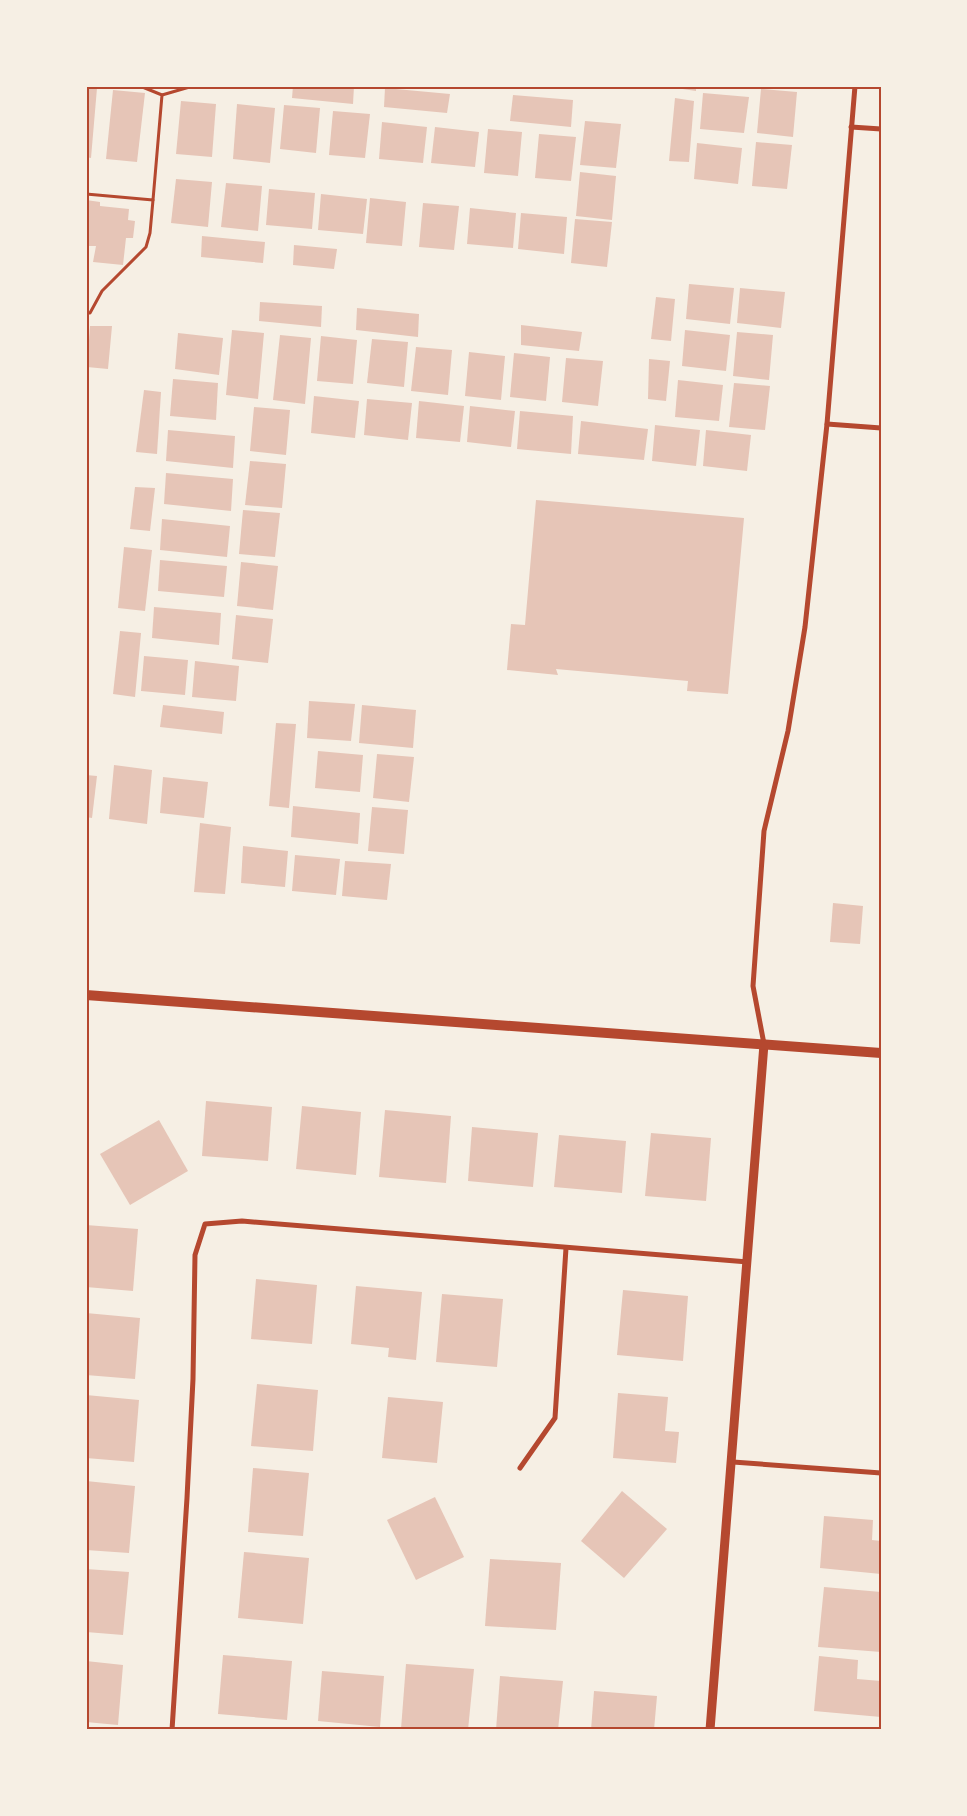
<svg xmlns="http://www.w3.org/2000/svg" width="967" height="1816" font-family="'Golos Text',sans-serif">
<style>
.building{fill:#e6c5b7}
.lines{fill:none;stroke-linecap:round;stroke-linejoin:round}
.path{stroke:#b5482f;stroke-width:3}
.minor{stroke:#b5482f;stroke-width:5}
.tertiary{stroke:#b5482f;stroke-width:9}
.secondary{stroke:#b5482f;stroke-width:10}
.neatline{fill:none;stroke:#b5482f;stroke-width:2}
</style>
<rect width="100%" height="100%" fill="#f6efe4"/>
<g class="building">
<path d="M293,86H354L353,104L292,98Z"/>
<path d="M676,86H696V91L676,88Z"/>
<path d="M86,87L97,88L91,158L86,157Z"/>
<path d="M385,88L450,94L447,113L384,107Z"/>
<path d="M761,89L797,92L793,137L757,133Z"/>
<path d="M113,90L145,93L137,162L106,159Z"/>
<path d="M703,93L749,97L744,133L700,129Z"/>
<path d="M513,95L573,100L571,127L510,121Z"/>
<path d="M675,98L694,101L689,162L669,161Z"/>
<path d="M181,101L216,104L212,157L176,154Z"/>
<path d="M237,104L275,108L270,163L233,159Z"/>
<path d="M284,105L320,108L316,153L280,149Z"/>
<path d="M333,111L370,114L365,158L329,155Z"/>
<path d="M585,121L621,124L616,168L580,165Z"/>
<path d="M382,122L427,127L423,163L379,159Z"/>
<path d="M435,127L479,132L475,167L431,163Z"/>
<path d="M488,129L522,132L518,176L484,173Z"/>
<path d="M539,134L576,137L571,181L535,178Z"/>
<path d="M756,142L792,145L787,189L752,186Z"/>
<path d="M697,143L742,148L738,184L694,179Z"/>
<path d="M580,172L616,176L612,220L576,216Z"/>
<path d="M176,179L212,182L208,227L171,223Z"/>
<path d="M226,183L262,186L258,231L221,227Z"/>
<path d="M269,189L315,193L312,229L266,225Z"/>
<path d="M321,194L367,199L363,234L318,230Z"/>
<path d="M370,198L406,202L402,246L366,243Z"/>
<path d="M86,200L100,202V206L129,209L128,220L135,221L133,238H126L123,265L93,262L96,246H86Z"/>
<path d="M423,203L459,206L454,250L419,247Z"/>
<path d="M470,208L516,213L513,248L467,244Z"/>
<path d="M521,213L567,217L564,254L518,249Z"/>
<path d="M575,219L612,222L607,267L571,263Z"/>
<path d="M202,236L265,242L263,263L201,257Z"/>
<path d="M294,245L337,249L334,269L293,265Z"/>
<path d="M689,284L734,288L730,324L686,319Z"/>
<path d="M740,288L785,292L781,328L737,323Z"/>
<path d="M656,297L675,299L671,341L651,339Z"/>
<path d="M260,302L322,306L321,327L259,321Z"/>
<path d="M357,308L419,314L418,337L356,330Z"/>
<path d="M521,325L582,332L579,351L521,345Z"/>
<path d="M90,326H112L108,369L87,367Z"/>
<path d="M232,330L264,333L258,399L226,395Z"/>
<path d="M685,330L730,335L726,371L682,366Z"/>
<path d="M737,332L773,335L769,380L733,376Z"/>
<path d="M178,333L223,338L219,375L175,369Z"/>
<path d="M280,335L311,338L305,404L273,400Z"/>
<path d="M321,336L357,340L353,384L317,381Z"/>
<path d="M372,339L408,342L404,387L367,383Z"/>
<path d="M416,347L452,350L448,395L411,391Z"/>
<path d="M469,352L505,356L501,400L465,396Z"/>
<path d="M514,353L550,357L546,401L510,397Z"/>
<path d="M566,358L603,361L598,406L562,402Z"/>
<path d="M649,359L670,361L666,401L648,399Z"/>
<path d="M173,379L218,383L216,420L170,416Z"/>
<path d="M678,380L723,385L719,421L675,417Z"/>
<path d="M734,383L770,386L765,430L729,427Z"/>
<path d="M144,390L161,392L157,454L136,452Z"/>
<path d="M314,396L359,401L355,438L311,433Z"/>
<path d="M367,399L412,403L408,440L364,435Z"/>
<path d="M419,401L464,406L460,442L416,438Z"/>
<path d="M470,406L515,411L511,447L467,442Z"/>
<path d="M254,407L290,410L286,455L250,451Z"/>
<path d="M520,411L573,416L571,454L517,449Z"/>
<path d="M581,421L648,429L644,460L578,454Z"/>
<path d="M655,425L700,430L696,466L652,461Z"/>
<path d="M168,430L235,436L233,468L166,461Z"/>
<path d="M706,430L751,435L747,471L703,466Z"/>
<path d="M250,461L286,464L282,508L245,505Z"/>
<path d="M166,473L233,479L231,511L164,504Z"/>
<path d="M135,487L155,488L150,531L130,529Z"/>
<path d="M536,500L744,518L728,694L687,691L688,681L556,669L558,675L507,670L511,624L525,625Z"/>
<path d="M243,510L280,513L275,557L239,554Z"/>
<path d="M162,519L230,526L227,557L160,550Z"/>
<path d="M124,547L152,550L145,611L118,608Z"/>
<path d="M160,560L227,566L224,597L158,591Z"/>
<path d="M241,562L278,566L273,610L237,606Z"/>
<path d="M154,607L221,613L219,645L152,638Z"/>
<path d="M236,615L273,619L268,663L232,659Z"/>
<path d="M120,631L141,633L135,697L113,694Z"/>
<path d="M144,656L188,660L185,695L141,691Z"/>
<path d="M195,661L239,666L236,701L192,697Z"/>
<path d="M309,701L355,704L351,741L307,738Z"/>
<path d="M163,705L224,712L222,734L160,727Z"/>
<path d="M362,705L416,710L413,748L359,743Z"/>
<path d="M276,723L296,724L289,808L269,806Z"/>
<path d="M318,751L363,755L360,792L315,788Z"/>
<path d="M377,754L414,757L409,802L373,798Z"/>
<path d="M114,765L152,770L147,824L109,819Z"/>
<path d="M86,775L97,776L92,818L86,817Z"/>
<path d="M163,777L208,782L204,818L160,813Z"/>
<path d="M293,806L360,813L358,844L291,837Z"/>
<path d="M372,807L408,810L404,854L368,851Z"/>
<path d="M200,823L231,827L225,894L194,892Z"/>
<path d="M243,846L288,851L285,887L241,883Z"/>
<path d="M295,855L340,859L336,895L292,891Z"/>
<path d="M345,861L391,864L387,900L342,896Z"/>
<path d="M833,903L863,906L860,944L830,942Z"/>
<path d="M206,1101L272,1107L268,1161L202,1156Z"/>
<path d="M302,1106L361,1112L356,1175L296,1169Z"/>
<path d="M385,1110L451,1116L446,1183L379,1177Z"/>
<path d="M159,1120L188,1171L130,1205L100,1154Z"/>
<path d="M472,1127L538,1133L533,1187L468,1181Z"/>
<path d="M651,1133L711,1138L706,1201L645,1196Z"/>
<path d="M559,1135L626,1141L622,1193L554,1187Z"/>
<path d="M86,1225L138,1229L133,1291L86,1287Z"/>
<path d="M256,1279L317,1285L312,1344L251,1339Z"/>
<path d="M356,1286L422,1292L416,1360L388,1357L389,1348L351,1344Z"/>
<path d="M623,1290L688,1296L683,1361L617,1355Z"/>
<path d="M442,1294L503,1299L497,1367L436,1362Z"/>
<path d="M86,1313L140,1318L135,1379L86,1375Z"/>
<path d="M257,1384L318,1390L313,1451L251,1446Z"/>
<path d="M618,1393L668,1397L665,1431L679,1432L676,1463L613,1458Z"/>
<path d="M86,1395L139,1400L134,1462L86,1458Z"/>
<path d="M388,1397L443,1402L437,1463L382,1458Z"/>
<path d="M253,1468L309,1473L303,1536L248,1532Z"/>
<path d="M86,1481L135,1486L129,1553L86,1550Z"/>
<path d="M622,1491L667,1529L624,1578L581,1541Z"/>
<path d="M435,1497L464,1557L416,1580L387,1520Z"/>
<path d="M824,1516L873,1520L872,1540L881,1541V1574L820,1568Z"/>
<path d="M244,1552L309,1558L303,1624L238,1618Z"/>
<path d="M490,1559L561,1563L556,1630L485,1626Z"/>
<path d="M86,1569L129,1572L123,1635L86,1632Z"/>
<path d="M824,1587L881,1592V1652L818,1647Z"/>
<path d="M223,1655L292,1661L287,1720L218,1714Z"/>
<path d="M819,1656L858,1660L857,1679L881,1681V1717L814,1711Z"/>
<path d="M86,1661L123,1665L118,1725L86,1722Z"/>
<path d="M406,1664L474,1669L468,1730L401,1729Z"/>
<path d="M322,1671L384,1676L380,1727L318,1721Z"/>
<path d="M500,1676L563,1681L558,1730H496Z"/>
<path d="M594,1691L657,1696L654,1730H591Z"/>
</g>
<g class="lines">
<g class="path">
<path d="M162,95L193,86"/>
<path d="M86,194L153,200L162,95L140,86"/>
<path d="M86,313H90L102,291L146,247L150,233L153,200"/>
</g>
<g class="minor">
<path d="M851,127L881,129"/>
<path d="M827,424L881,428"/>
<path d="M764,1044L753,986L764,831L788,731L805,627L827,424L855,86"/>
<path d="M733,1462L881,1473"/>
<path d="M520,1468L555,1418L566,1248"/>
<path d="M172,1730L187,1498L193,1379L195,1255L205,1224L242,1221L748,1262"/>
</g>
<path class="tertiary" d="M710,1730L764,1044"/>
<path class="secondary" d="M86,995L881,1053"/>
</g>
<rect width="967" height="1816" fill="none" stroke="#f6efe4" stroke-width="175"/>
<rect x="88" y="88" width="792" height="1640" class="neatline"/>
</svg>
